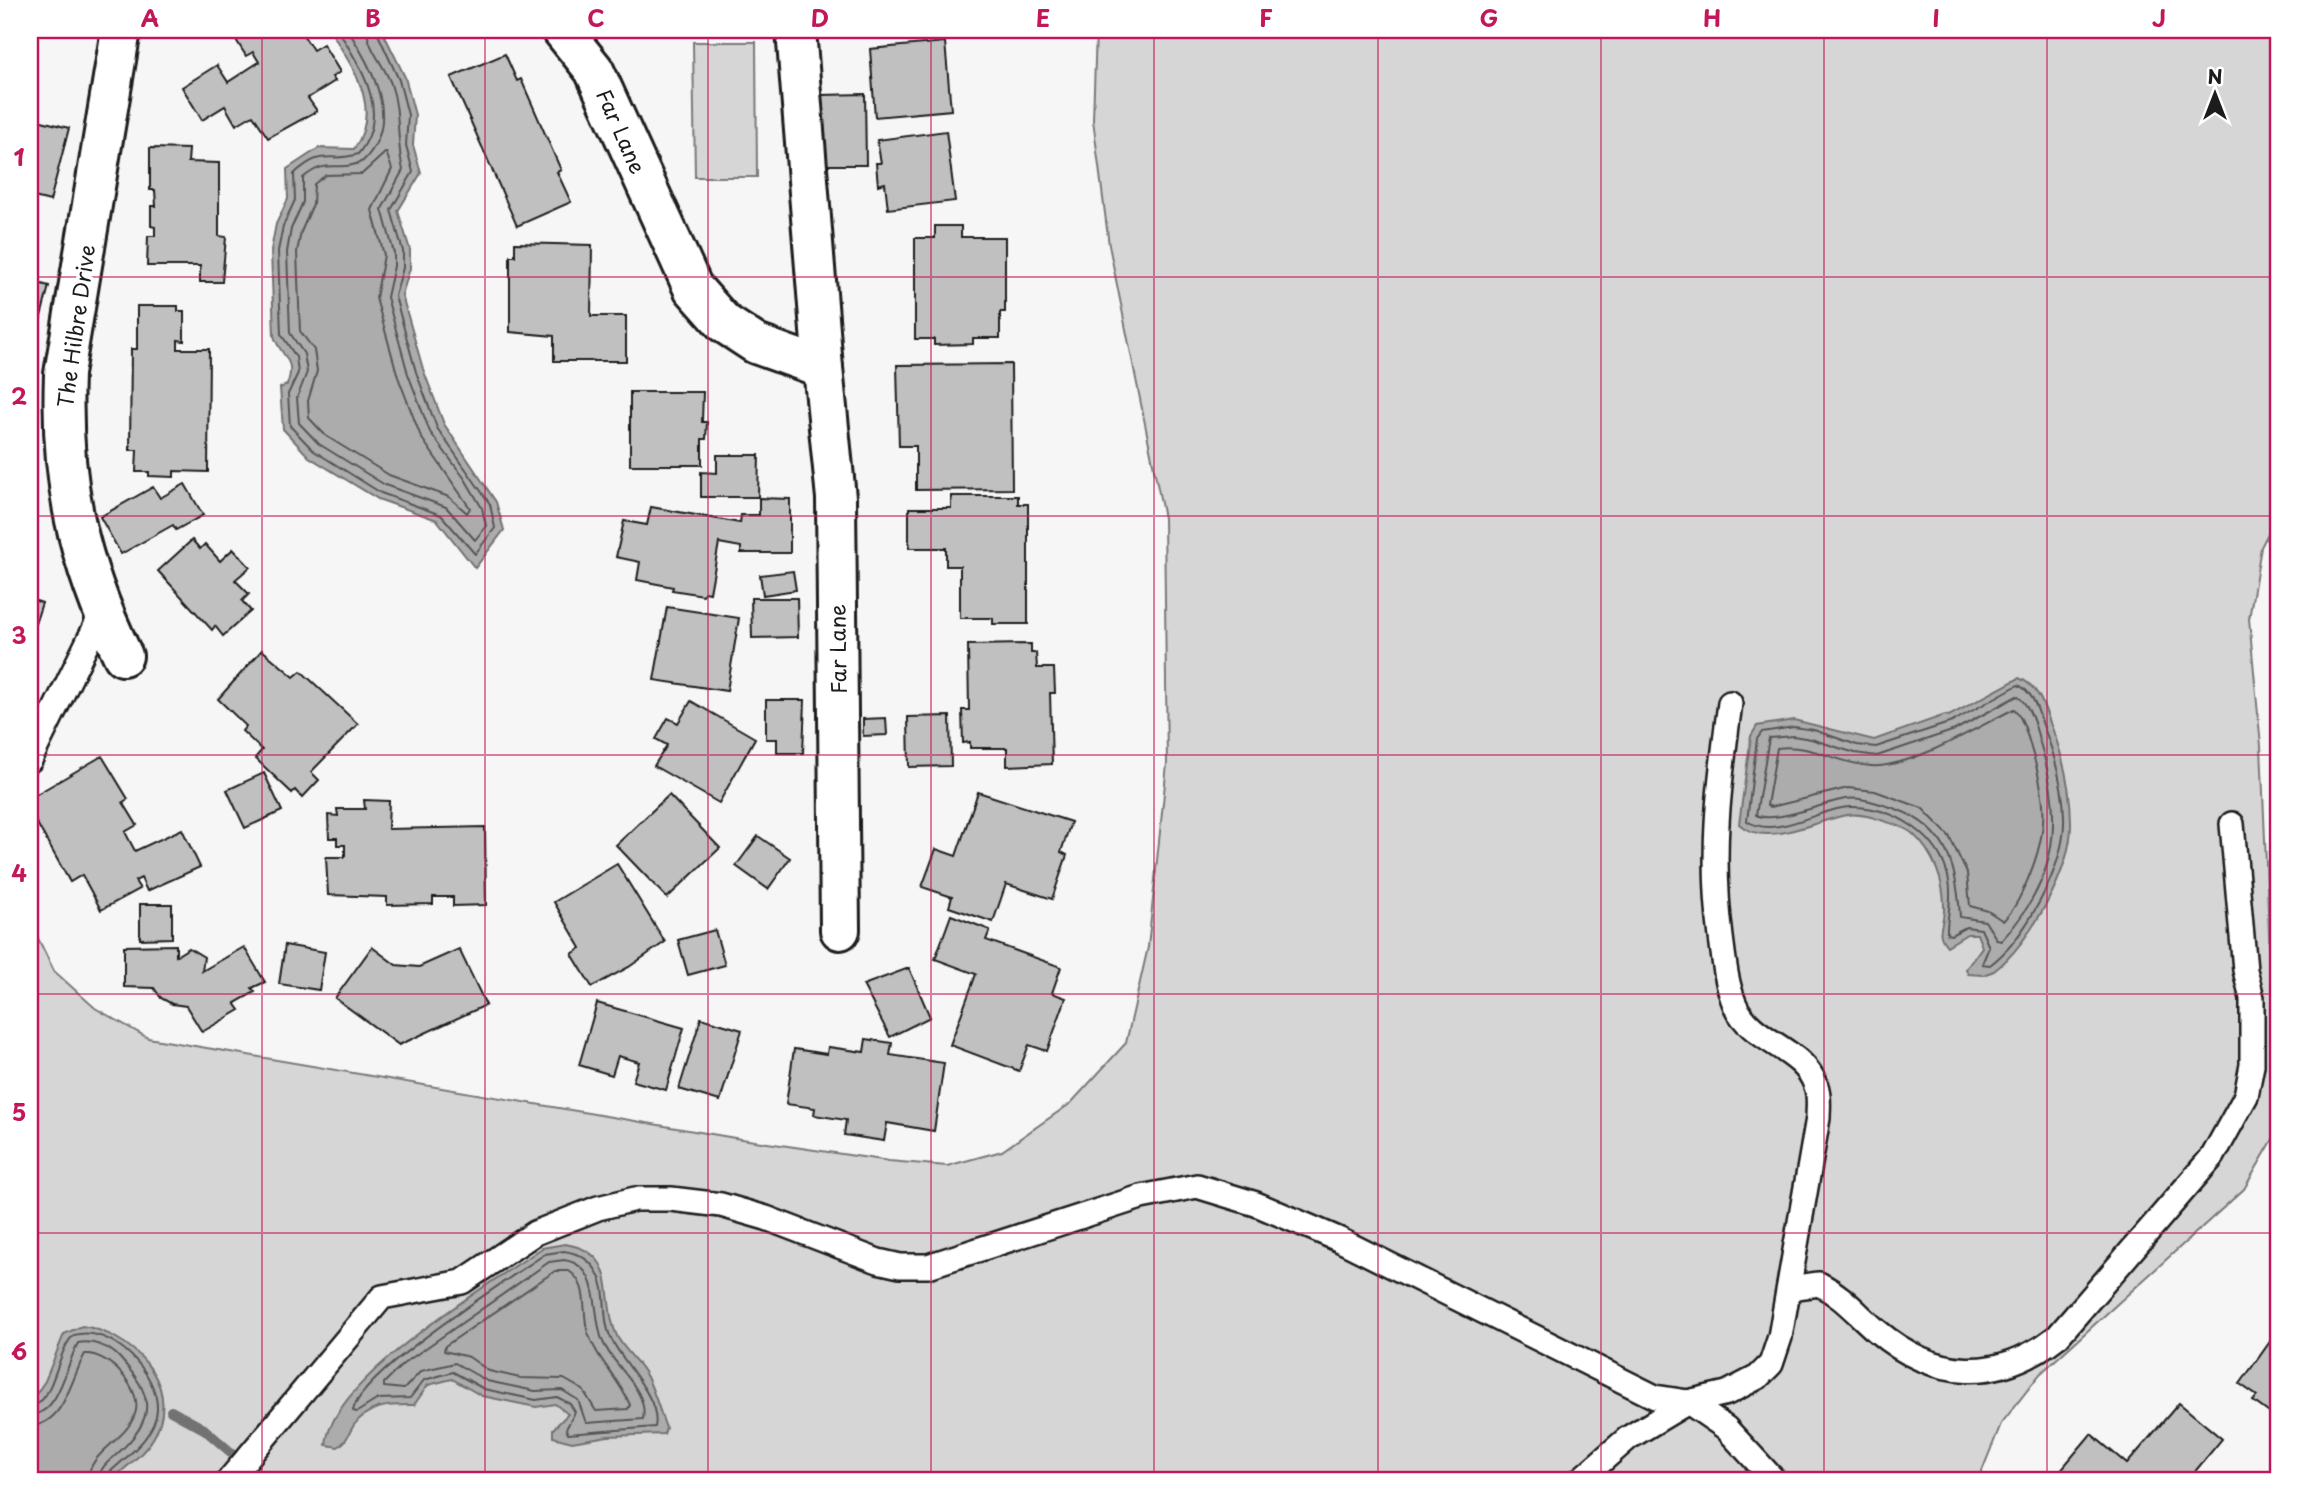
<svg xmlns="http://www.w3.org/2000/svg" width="2309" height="1510" font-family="'Playpen Sans',sans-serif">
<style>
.green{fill:#d6d6d6;stroke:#797979;stroke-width:2}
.water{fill:#acacac;stroke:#727272;stroke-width:2}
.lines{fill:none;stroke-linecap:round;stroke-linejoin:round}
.shore{stroke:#565656;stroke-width:2}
.stream{stroke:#727272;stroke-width:10}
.building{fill:#c0c0c0;stroke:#1c1c1c;stroke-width:2}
.service-casing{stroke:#1c1c1c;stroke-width:28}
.minor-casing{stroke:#1c1c1c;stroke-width:44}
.service{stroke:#fff;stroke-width:23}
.minor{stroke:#fff;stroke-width:38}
.grid{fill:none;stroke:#c2185b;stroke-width:2;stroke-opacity:0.55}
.labels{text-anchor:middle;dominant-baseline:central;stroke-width:7;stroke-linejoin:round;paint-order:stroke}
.street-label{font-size:21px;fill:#1c1c1c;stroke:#fff}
.neatline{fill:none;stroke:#c2185b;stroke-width:2.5}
.grid-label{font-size:23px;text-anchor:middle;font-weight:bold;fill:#c2185b}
</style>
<rect width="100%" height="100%" fill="#f6f6f6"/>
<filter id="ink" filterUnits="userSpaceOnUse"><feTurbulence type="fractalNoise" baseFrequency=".0143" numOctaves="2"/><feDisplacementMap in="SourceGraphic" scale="14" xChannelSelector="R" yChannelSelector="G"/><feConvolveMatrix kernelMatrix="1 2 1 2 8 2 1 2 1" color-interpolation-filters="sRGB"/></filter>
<g filter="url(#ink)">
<g class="green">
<path d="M1096,30H2279V512L2261,547L2249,619L2261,746L2270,957L2279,1022V1129L2244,1189L2040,1374L2001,1424L1982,1471L1983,1480H30V922L54,971L95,1008L148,1038L741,1139L889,1161L947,1166L1002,1151L1071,1103L1126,1043L1148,947L1167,764L1164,518L1109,245L1093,120Z"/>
<path d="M693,42H756L757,177H695Z"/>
</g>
<g class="water">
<path d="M330,30H382L405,77L415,115L413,145L421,173L398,211L410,250V268L402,295L423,369L444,424L496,502L504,530L475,568L437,520L378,499L309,457L283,429L280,388L287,385C297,358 281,358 274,336L271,250L276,224L288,199L287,169L319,148L354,149C383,107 352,67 330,30Z"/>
<path d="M2019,678C2039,686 2044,707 2051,725C2063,756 2071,789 2071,823C2072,869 2030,943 1994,971L1983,975L1968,974L1966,969L1982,947L1977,934H1967L1947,946C1935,933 1943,927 1944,911C1945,883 1934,853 1913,834C1906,827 1893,824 1884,821C1872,817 1859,813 1847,815C1816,820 1766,849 1739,824L1751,736L1757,726L1794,720L1874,740L1945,715L1949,716Z"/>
<path d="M565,1244C623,1253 599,1301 618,1338C626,1352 640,1363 647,1377C655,1393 660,1412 666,1428L664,1434L608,1436L572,1442L553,1437V1429L568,1414L555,1404L536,1407L482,1396L452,1379L428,1385L414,1405C390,1405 370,1404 354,1425C348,1434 347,1442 338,1447L326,1445C330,1379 490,1284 542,1248Z"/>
<path d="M82,1326C130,1333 181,1382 156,1433C147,1452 127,1466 111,1480H30V1403L45,1381L64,1334Z"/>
</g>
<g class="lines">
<g class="shore">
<path d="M338,30C361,68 392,113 358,154C329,164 324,146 294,174L295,200L283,226L278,251L281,334L296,357L298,373L288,394L290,426L314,451L381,493L441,515L475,554L495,528L490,504L437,428L416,372L395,296L403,268V251L391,210L413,172L406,145L408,115L399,80L376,30"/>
<path d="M348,30C372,69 403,121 363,161C339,174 328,156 303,178V202L291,229L287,252L290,333L304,354L307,372L297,398L299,423L319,444L385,485L446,507L475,540L486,526L482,508L465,479L430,432L408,374L387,297L394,266V253L382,209L403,170C396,141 401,113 391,84C385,66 368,49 367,30"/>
<path d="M386,152L392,169L372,210L384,255L376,298L398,377L421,437L470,508L467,513L449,497L389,475L326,436L309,418L308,401L317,371L314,350L300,331L297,252L301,232L313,204L314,184L326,175L362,174Z"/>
<path d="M2018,685C2033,691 2038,711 2043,725C2055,756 2065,790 2064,824C2063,868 2025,939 1990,965L1982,964L1989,947L1981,929L1966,927L1951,935L1947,934C1946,919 1953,899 1949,881C1941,836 1894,806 1850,807C1819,808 1776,840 1747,821L1757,739L1762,732L1794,727L1814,730L1857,745L1876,747L1952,722Z"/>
<path d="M2017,696C2030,704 2036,728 2040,743C2064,819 2058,880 2001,941L1997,940L1985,921L1960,917C1957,862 1945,823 1887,806C1874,802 1859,797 1845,799C1823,803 1775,824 1756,815L1769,738L1793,736L1811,739L1855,753L1877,756L1955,730Z"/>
<path d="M2014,709C2023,717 2028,737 2031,748C2047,800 2049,829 2028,879C2021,895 2015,909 2003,921L1988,911L1970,906L1967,873L1949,836L1922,808L1875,791L1848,788L1771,807L1767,805L1777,748C1811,743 1838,764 1871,766C1909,769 1979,726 2014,709Z"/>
<path d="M564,1251C578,1253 591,1260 598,1274C609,1293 600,1320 613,1342C625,1365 661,1399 655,1427L568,1434L566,1429L575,1412L570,1404L557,1397L536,1400L484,1389L453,1372L424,1380L410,1398L378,1399L357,1412L353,1411C359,1374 509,1279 545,1254Z"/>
<path d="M564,1260C603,1266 591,1315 603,1342C613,1366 649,1390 643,1419L586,1423L578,1400L562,1390L535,1391L487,1381L455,1363L421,1371L404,1389L384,1387V1383L403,1364L549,1262Z"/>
<path d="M555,1271H569C590,1285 581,1311 588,1333C597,1360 619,1378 630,1405L628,1409L596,1411L583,1390L564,1379L520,1378L489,1371L469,1357L444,1351L445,1346Z"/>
<path d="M30,1407C55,1403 56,1350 74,1335C111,1324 159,1373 157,1410C155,1437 127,1456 109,1473L107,1480"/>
<path d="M30,1415C60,1414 66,1364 78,1343C91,1340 108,1346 118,1356C154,1395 158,1417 116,1455C108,1462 99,1468 99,1480"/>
<path d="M30,1426C65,1425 71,1378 85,1354C108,1352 144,1390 135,1414C126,1441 89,1451 88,1480"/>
</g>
<g class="stream">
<path d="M171,1411L204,1429L234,1455"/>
<path d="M255,1479L256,1480"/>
</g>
</g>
<g class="building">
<path d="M230,30H300L313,50L323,44L340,72L332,77L335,81L308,98L317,111L268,138L253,115L236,125L225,106L202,120L182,87L217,65L228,82L259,62L253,52L246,56Z"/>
<path d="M945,42L951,110L875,117L870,49Z"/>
<path d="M505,54L517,81L521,79L561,170L557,172L571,202L517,226L451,77Z"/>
<path d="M865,94L866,165H822L821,95Z"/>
<path d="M30,118L69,128L50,201L30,196Z"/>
<path d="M946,131L955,201L888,209L885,183L878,185L876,163H881L877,140Z"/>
<path d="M150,148L189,149L188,162L219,163V236L226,237L222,282H200V266H147L148,236H155V227L151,226V206H156L155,190H150Z"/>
<path d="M935,226H961V237H1005V312H1000V338H973V344L934,345V339H915V238H935Z"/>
<path d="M515,243L592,245L591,316H626V361H554V336L510,332V256H515Z"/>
<path d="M30,281L49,286L36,336L30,334Z"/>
<path d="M137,306H178V311H184V341L178,340V349H209L208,472L174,471V477L149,476V472H136L137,450H130L131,349H137Z"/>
<path d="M1011,364L1012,489L916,490V446H899L897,365Z"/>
<path d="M30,369L37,371L30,396Z"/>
<path d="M630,392H703L702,422H707L706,439H702V465H630Z"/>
<path d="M717,455H759L758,497H701V472L717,473Z"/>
<path d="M185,484L203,515L176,530L173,525L121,554L100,517L153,487L160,498Z"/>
<path d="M951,496H1018V504H1028V624H993V618H960V566H946V548H909V508H951Z"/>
<path d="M759,498L790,499V553H741V547L719,543L710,593L705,592L703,595L672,590L673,587L637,580L640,562L616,557L624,521L647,525L651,507L740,523L741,515H759Z"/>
<path d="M192,540L200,549L205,544L220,561L233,549L250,567L235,580L249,594L242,601L251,611L223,636L215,626L212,630L158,571Z"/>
<path d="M793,571L796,590L763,595L760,575Z"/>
<path d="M751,598H797L798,637L752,638Z"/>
<path d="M30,599L42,603L30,639Z"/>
<path d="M667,607L739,618L727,691L654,680Z"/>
<path d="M1031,644V653H1036L1037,668H1054L1055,693H1050L1052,764L1007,766V748H970V742L963,743L962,710H969L968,645Z"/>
<path d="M262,650L294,677L301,671L358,724L311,772L319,780L302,798L295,790L292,793L255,758L262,750L242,731L246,726L218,699Z"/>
<path d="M766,700H805L803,753H777V739H766Z"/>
<path d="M691,701L755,738L719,803L654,766L667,745L656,739L668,718L678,723Z"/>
<path d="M950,716L951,766L909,767L908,717Z"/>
<path d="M886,718L887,735L863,736V719Z"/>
<path d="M102,756L128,799L123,802L137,825L125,832L135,851L182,829L200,867L147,891L141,878L135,881L140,889L101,910L82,875L70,882L30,811V798Z"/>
<path d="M264,773L282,811L245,828L227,790Z"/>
<path d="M978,792L1071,822L1061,852L1067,855L1052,899L1006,884L993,922L949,907L952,897L922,887L936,849L956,856Z"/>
<path d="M669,795L720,848L667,898L616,845Z"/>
<path d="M364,800L389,801L388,829L485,827L486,905L453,906V897H433V904L387,905V897L328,895L326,857H345V845H337V838H329L328,815L338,816L337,809H365Z"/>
<path d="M758,836L790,858L768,889L736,866Z"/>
<path d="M617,864L665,942L629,967L592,987L572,954L581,948L554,902Z"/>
<path d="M140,904H172V938L140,939Z"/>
<path d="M951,915L990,930L986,940L1061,967L1052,993L1066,998L1047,1051L1029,1045L1019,1071L950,1045L976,974L935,959Z"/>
<path d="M715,930L725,965L688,975L678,940Z"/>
<path d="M176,945V956L189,948L204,957L202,971L244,947L265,982L252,988L255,992L235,1003L240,1010L202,1032L186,1006L172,1004L161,998L154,988L124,987V946Z"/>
<path d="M285,945L325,952L319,990L279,984Z"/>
<path d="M372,947L396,965L419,967L459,949L486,1005L399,1045L335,998Z"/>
<path d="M909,968L930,1017L890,1037L863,985Z"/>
<path d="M597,1003L684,1028L666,1090L633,1081L639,1062L618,1056L612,1075L579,1065Z"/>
<path d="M701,1018L742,1030L720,1101L679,1089Z"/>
<path d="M866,1039L892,1043L890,1055L944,1063L934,1131L887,1123L884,1141L844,1135L846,1120L814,1115L815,1108L786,1104L794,1049L827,1054L828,1047L864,1052Z"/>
<path d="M2279,1329V1420L2253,1401L2257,1396L2240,1384Z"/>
<path d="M2179,1403L2222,1439L2188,1480H2070L2059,1472L2091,1434L2127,1464Z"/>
</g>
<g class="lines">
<g class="service-casing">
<g id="service">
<path d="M30,760L102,613"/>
<path d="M1789,1288L1819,1284C1843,1296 1857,1314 1877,1331C1935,1380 1998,1383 2058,1336L2213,1156L2246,1096L2252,1065V998L2245,970L2232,824"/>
<path d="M229,1480L382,1297L462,1282L535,1233L598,1208L635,1199H671L721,1205L766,1218L878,1261L900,1266H928L1141,1197L1197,1186L1256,1204L1338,1239L1655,1397L1688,1402L1727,1393L1758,1377L1771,1364L1780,1337L1818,1118C1818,1108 1820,1096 1816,1086C1804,1048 1752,1043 1735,1005C1726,983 1724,960 1721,937C1710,852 1719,786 1730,703"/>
<path d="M1580,1480L1628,1438L1688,1402L1726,1428L1774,1480"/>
</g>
</g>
<g class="minor-casing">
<g id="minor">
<path d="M121,30L64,374C60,480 77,561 123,656"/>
<path d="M562,30L594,70L693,288L724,323L756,344L823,368L836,498L840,930"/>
<path d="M796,30L823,368"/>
</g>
</g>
<use href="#service" class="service"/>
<use href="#minor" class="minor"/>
</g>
</g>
<path class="grid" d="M262,30V1480M485,30V1480M708,30V1480M931,30V1480M1154,30V1480M1378,30V1480M1601,30V1480M1824,30V1480M2047,30V1480M30,277H2279M30,516H2279M30,755H2279M30,994H2279M30,1233H2279"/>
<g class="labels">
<g class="street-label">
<text transform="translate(622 131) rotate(66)">Far Lane</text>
<text transform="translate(75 326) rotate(-82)">The Hilbre Drive</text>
<text transform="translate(837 649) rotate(-91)">Far Lane</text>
</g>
</g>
<rect width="2309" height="1510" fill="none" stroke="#fff" stroke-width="77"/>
<g transform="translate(2215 94)" stroke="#ffffff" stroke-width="5" paint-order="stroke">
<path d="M0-5L12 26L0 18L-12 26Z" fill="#1c1c1c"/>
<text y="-10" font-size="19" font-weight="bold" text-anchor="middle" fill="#1c1c1c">N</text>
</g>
<rect x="38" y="38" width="2232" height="1434" class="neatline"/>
<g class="grid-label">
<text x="150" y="27">A</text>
<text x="373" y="27">B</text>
<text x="596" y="27">C</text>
<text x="820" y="27">D</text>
<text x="1043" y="27">E</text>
<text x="1266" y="27">F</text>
<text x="1489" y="27">G</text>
<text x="1712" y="27">H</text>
<text x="1936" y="27">I</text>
<text x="2159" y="27">J</text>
<text x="19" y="166">1</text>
<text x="19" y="405">2</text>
<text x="19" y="644">3</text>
<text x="19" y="882">4</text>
<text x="19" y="1121">5</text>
<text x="19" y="1360">6</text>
</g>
</svg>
